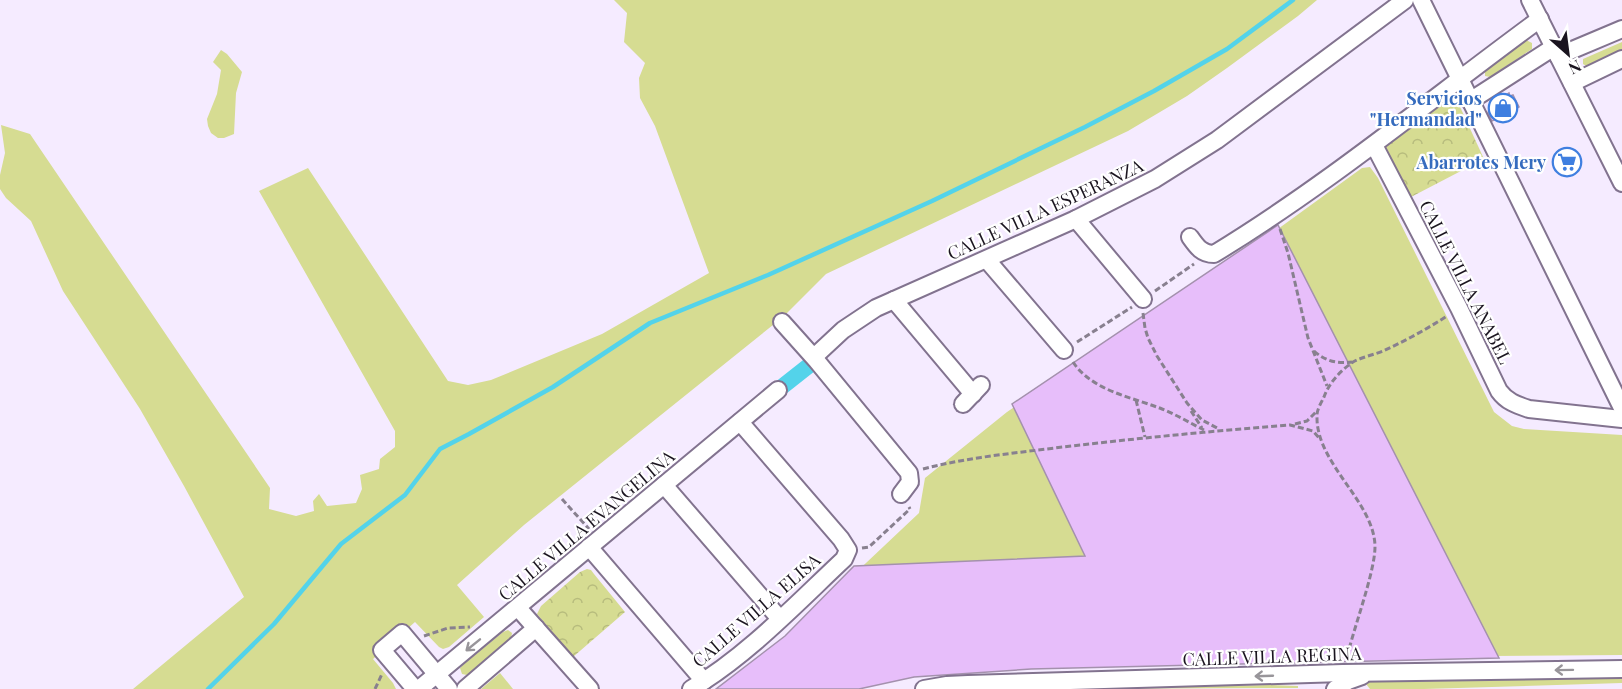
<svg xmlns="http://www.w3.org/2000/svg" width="1622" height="689" font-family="'Playfair Display',serif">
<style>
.grass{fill:#d6dc92}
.park{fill:url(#park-crowns)}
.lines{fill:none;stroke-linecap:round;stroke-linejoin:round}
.stream{stroke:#53d3ea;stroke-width:4.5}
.canal{stroke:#53d3ea;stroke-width:16}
.building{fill:#e7befa;stroke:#a491ad;stroke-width:1.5}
.street-casing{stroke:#82738f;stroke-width:20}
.path{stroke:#88808f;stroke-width:3;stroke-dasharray:6 3;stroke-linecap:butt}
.street{stroke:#fff;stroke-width:16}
.oneway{stroke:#98959a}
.labels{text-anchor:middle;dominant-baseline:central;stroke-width:4.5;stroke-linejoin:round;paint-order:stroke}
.shop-label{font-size:18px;font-weight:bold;fill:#366cbe;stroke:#fff;text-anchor:end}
.street-label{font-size:18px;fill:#1a141f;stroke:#fff}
</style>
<defs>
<pattern id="park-crowns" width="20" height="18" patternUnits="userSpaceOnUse" patternTransform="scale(1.5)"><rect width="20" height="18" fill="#d6dc92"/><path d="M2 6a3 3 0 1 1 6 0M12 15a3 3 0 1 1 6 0" fill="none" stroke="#b7bc7d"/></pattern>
</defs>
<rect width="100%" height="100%" fill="#f5ebff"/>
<g class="grass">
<path d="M614,0H1317L1298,16L1227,68L1187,96L1128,131L826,274L783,317L524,525L457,585L484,617L449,647L443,649L439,647L415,622L373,659L393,683L396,689H133L244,597L184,486L140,409L63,291L31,221L6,198L0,189V175L5,153L1,125L30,134L270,488L269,509L296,516L314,511L313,501L319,494L327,506L356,503L362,489L360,475L379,469L380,459L395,447V431L259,191L308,168L448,381L468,385L491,380L602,334L709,273L655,126L640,98L639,78L645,63L624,42L627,13Z"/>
<path d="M1526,40L1532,43V49L1490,77L1485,76V69Z"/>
<path d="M1622,42V53L1588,67L1583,64V59Z"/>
<path d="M221,50L227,54L242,72L236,93L234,134L224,138H218L211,133L208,126L207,119L217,94L221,70L213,62Z"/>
<path d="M1370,167L1378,178L1494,412L1512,426L1524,429L1622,435V655L1490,656L932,671L718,689L778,646L919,513L925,478L1007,412L1271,234L1362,168Z"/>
<path d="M508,630L512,633L511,638L473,671L467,675L462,674L460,668L465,663L503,632Z"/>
<path d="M500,673L513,689H481Z"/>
<path d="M1622,677V683L1424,689H1370L1366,684L1371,680Z"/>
<path d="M1269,685L1298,686V688L1071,689Z"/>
</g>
<g class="park">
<path d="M1453,96L1456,98L1484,159L1411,197L1385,146L1449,98Z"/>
<path d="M587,569L591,570L594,574L625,612L573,657L537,614L541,606L580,572Z"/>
</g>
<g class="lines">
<path class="stream" d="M208,689L274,624L341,544L405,495L440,449L469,434L553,387L650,323L768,275L932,201L1085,127L1154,91L1227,49L1293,0"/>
<path class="canal" d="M778,390L816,360"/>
</g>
<g class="building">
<path d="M1509,93L1510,96L1513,95L1519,107L1492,121L1488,113L1490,106Z"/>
<path d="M1278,225L1499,658L1031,669L914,677L859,689H716L785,636L854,566L1085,556L1012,404Z"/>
</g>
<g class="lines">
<g class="street-casing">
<g id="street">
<path d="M1421,0L1622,408"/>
<path d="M1530,0L1622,183"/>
<path d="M1558,56L1622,29"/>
<path d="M1572,83L1622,59"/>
<path d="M1470,101L1554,47"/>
<path d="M1374,145L1459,308L1499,391C1507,402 1517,405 1529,409L1622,419"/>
<path d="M1076,219L1143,299"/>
<path d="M1190,237C1197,247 1202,254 1214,254C1329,184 1432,98 1540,19"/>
<path d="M987,260L1064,350"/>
<path d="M894,300L973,394"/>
<path d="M782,322L816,360L909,473L910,482L901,494"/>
<path d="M814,357L843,330L876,308L1076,219L1155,179L1217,140L1405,0"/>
<path d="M963,404L981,385"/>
<path d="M664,485L780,619"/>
<path d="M589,547L704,681"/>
<path d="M518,608L590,689"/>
<path d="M415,689L382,650L402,633L449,689"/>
<path d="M419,689L778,390"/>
<path d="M465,689L536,628"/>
<path d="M691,689C747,656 797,603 844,559L848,550L841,539L740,422"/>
<path d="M924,689L947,685L968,684L1343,673L1622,669"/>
<path d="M1335,689L1348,681L1362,676"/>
</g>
</g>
<g class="path">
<path d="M1280,229L1288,253L1308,338L1327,386"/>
<path d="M1155,291L1194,264"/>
<path d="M1143,313L1145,328L1148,338L1157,356L1187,403L1202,420L1219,429"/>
<path d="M1077,342L1132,307"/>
<path d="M1314,351C1325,361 1337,364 1352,362"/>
<path d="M1073,362C1092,391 1132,397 1162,409C1177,415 1190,423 1204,430"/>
<path d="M1136,400L1145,437"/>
<path d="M1191,411L1202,428"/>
<path d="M1295,424L1307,421L1317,411"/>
<path d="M923,469C969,457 1016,453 1063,447C1139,438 1214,431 1290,425L1313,431L1320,439"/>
<path d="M562,499L589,529"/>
<path d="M862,548L869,547L910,509L909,507"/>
<path d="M424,636L448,628L470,627"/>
<path d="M1347,657C1354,629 1364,602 1371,573C1373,564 1375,555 1375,546C1374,502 1317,464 1317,418C1316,411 1321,403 1324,397C1329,383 1340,371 1353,362C1362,357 1373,355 1383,351C1405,341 1427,329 1447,316"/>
<path d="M375,689L382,674"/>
</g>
<use href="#street" class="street"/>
</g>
<defs><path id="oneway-shaft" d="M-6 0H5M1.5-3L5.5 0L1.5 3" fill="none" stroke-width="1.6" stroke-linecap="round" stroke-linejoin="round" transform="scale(1.5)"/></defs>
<g class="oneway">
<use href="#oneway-shaft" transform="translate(473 645) rotate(141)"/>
<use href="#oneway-shaft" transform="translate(1564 670) rotate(179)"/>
<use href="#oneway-shaft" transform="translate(1264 676) rotate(178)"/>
</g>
<defs>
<g id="shop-ring" transform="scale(1.5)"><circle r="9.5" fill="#fff" stroke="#3f7fe0" stroke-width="1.5"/><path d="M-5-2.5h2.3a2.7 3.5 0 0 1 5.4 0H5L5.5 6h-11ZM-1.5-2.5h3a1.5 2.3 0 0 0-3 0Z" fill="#3f7fe0"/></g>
<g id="supermarket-ring" transform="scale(1.5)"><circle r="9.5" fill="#fff" stroke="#3f7fe0" stroke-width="1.5"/><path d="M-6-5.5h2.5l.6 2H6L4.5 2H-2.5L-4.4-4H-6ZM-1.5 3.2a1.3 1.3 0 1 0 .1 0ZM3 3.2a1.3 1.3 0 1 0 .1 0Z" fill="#3f7fe0"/></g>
</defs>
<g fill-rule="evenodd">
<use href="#shop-ring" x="1503" y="108"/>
<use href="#supermarket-ring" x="1567" y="162"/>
</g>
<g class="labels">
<g class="shop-label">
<text x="1482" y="98">Servicios<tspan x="1482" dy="21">"Hermandad"</tspan></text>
<text x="1546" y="162">Abarrotes Mery</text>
</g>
<g class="street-label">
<text transform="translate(1045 209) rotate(-25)">CALLE VILLA ESPERANZA</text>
<text transform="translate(1466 282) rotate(63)">CALLE VILLA ANABEL</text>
<text transform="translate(586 525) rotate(-40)">CALLE VILLA EVANGELINA</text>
<text transform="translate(756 610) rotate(-41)">CALLE VILLA ELISA</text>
<text transform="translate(1272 656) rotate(-2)">CALLE VILLA REGINA</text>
</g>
</g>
<g transform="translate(1568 54) rotate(152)" stroke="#ffffff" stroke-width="4.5" paint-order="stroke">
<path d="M0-4.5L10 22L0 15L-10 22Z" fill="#1a141f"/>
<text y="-9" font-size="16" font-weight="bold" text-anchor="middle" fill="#1a141f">N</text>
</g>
</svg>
